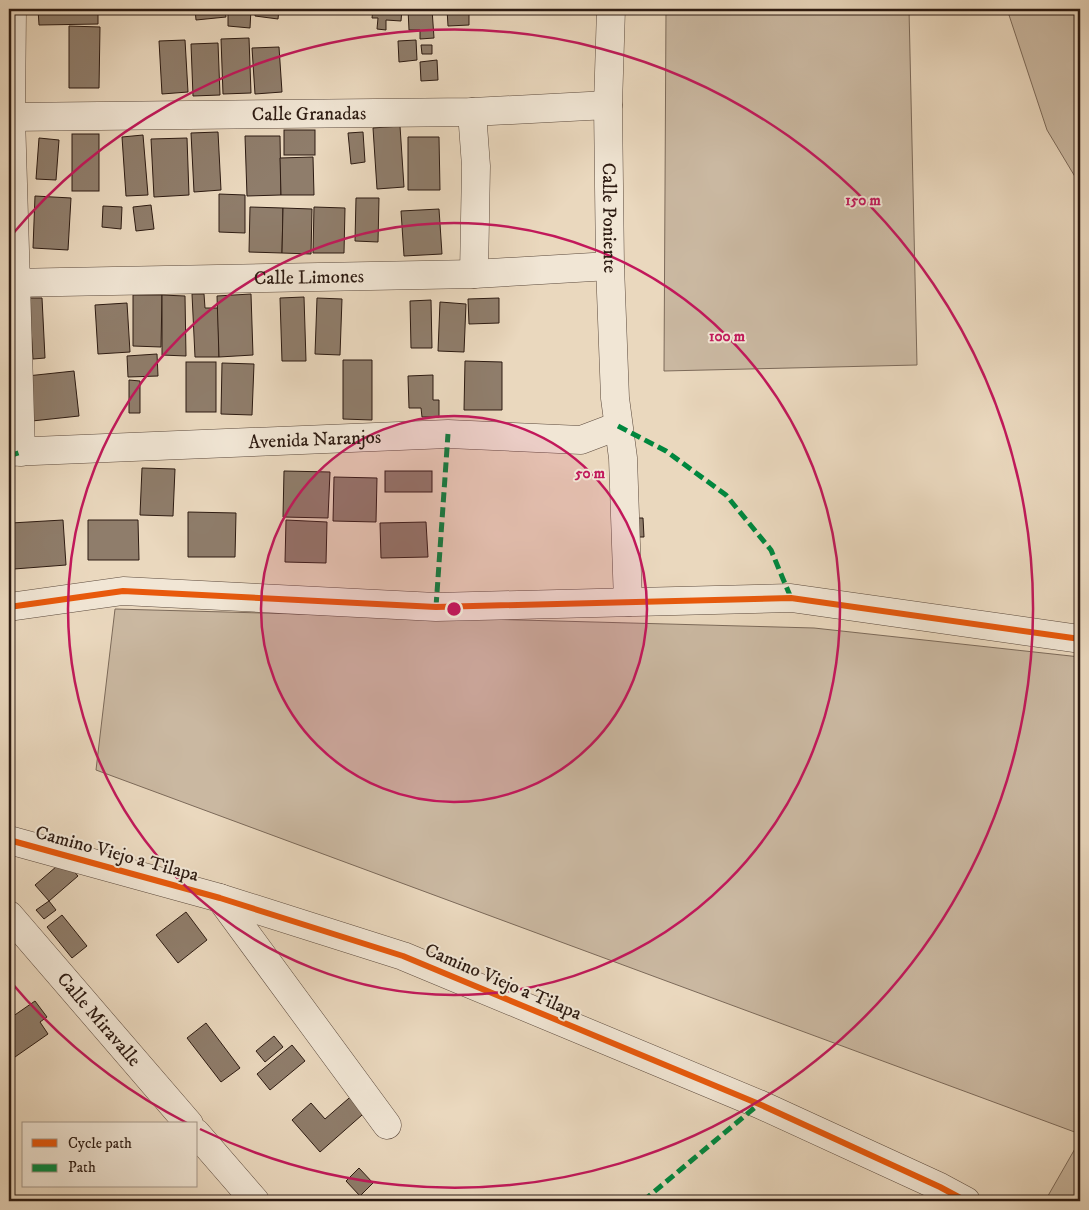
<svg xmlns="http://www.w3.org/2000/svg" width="1089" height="1210" font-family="'IM FELL DW Pica',serif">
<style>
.green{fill:#cab8a1;stroke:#7c6a5a}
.building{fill:#8f7d6b;stroke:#2d1b12}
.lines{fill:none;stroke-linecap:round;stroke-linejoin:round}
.minor-casing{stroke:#5c4a3d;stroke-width:29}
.minor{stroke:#f1e6d5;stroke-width:28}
.quiet{stroke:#00873e;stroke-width:5;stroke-dasharray:10 5;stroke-linecap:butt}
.cycleway-casing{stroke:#f1e6d5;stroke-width:9}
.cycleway{stroke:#e8590c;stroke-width:6}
.ring{fill:none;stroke:#c2185b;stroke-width:2.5}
.labels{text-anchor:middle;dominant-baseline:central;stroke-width:4;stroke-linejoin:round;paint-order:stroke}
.street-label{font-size:19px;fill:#2d1b12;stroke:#f1e6d5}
.centre{fill:#c2185b;stroke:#f1e6d5;stroke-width:2.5}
.ring-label{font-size:15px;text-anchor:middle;font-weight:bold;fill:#c2185b;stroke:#f1e6d5;stroke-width:4;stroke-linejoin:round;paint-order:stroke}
</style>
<rect width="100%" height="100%" fill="#ead8be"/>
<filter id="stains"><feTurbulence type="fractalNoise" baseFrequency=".004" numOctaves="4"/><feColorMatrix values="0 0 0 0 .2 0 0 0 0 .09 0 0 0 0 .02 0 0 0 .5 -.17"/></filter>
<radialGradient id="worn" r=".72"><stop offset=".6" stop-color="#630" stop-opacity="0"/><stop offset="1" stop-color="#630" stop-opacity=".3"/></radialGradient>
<g class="green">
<path d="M666,9H909L917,365L664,371Z"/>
<path d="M1007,9H1080V185L1047,130Z"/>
<path d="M115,609L814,628L1080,657V1134L96,770Z"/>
<path d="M1080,1140V1201H1045Z"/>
</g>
<g class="building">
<path d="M38,9H98V24L39,25Z"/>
<path d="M195,9H225L226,17L196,20Z"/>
<path d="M228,9H251L250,28L228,26Z"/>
<path d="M256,9H279L278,19L255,16Z"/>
<path d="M345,9H369V11Z"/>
<path d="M373,9H402L401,21L386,20V30L377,29L378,18H372Z"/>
<path d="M408,9H432L434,38L420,39V30H409Z"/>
<path d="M447,9H469V25L448,26Z"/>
<path d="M69,26L100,27L99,88H69Z"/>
<path d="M249,38L251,93L223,94L221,39Z"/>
<path d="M185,40L188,92L162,94L159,41Z"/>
<path d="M416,40L417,60L399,62L398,41Z"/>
<path d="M218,43L220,95L193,96L191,44Z"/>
<path d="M421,45H432V54H422Z"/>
<path d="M279,47L282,92L255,94L252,48Z"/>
<path d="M437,60L438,80L421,81L420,62Z"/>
<path d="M400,126L404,187L377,189L373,128Z"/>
<rect x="284" y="130" width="31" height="25"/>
<path d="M218,132L221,190L194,192L191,133Z"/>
<path d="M363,132L365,162L351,164L348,133Z"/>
<rect x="72" y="134" width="27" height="57"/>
<path d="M143,135L148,195L126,196L122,137Z"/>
<path d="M245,136H280L281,195L247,196Z"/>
<path d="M408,137H439L440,190H408Z"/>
<path d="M39,138L59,140L56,180L36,179Z"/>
<path d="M187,138L189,195L154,197L151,139Z"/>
<path d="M313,157L314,195H281L280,158Z"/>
<path d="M219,194L245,195V233L219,232Z"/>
<path d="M35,196L71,198L68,250L33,248Z"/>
<path d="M356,198H379L378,242L355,241Z"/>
<path d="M151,205L154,229L136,231L133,207Z"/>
<path d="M103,206L122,207L121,229L102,227Z"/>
<path d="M250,207L283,208L282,253L249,252Z"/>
<path d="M314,207L345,208L344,253H313Z"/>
<path d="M283,208L312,209L311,254L282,253Z"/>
<path d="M439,209L442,254L404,256L401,211Z"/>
<path d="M192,294H204L205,308H218L219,357H195Z"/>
<path d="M251,294L253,355L219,357L217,296Z"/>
<path d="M133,295H162L161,347L133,346Z"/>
<path d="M162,295L185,296L186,356L162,355Z"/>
<path d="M304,297L306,361H282L280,298Z"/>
<path d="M29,298H42L45,358L33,359Z"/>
<path d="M317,298L342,299L340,355L315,354Z"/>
<path d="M499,298V323L469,324L468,299Z"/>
<path d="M431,300L432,348H411L410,301Z"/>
<path d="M440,302L466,304L464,352L438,351Z"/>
<path d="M127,303L130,352L98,354L95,305Z"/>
<path d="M157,354L158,376L128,377L127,356Z"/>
<path d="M343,360H372V420L343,419Z"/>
<path d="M465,361L502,362V410H464Z"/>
<rect x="186" y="362" width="30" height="50"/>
<path d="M222,363L254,364L252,415L221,414Z"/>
<path d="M74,371L79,416L32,421L27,376Z"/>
<path d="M433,375V400H439V417H422L421,408H409L408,376Z"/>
<path d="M129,380L140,381V413H129Z"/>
<path d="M142,468L175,469L173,516L140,515Z"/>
<path d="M284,471L330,472L328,518L283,517Z"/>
<rect x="385" y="471" width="47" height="21"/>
<path d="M334,477L377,478L376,522L333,521Z"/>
<path d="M188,512L236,513L235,557H188Z"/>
<path d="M629,518H643L644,537H629Z"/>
<path d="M63,520L66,565L14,569L11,523Z"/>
<path d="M88,520H138L139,560H88Z"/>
<path d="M286,520L327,522L326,563L285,562Z"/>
<path d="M426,522L428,557L381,558L380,523Z"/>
<path d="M64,860L78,876L49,901L35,885Z"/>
<path d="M49,901L56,910L44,919L36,910Z"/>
<path d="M186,912L207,940L178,963L156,935Z"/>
<path d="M62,915L87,946L72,958L47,927Z"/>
<path d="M35,1001L47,1017L40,1022L48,1034L15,1057L9,1047V1019Z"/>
<path d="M206,1023L240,1068L221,1082L187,1038Z"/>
<path d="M274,1036L283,1047L265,1062L256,1051Z"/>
<path d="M292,1045L305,1061L270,1090L257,1074Z"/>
<path d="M356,1092L370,1108L320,1152L292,1120L311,1103L325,1119Z"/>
<path d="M359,1168L373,1183L360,1196L346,1181Z"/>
</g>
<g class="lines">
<g class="minor-casing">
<g id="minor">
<path d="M12,9L11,117L21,452"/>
<path id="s1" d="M611,9L608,105L610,266L615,398L623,458L628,602"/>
<path d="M472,112L476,166L474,274"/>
<path id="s2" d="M9,117L472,112L608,105"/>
<path id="s3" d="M9,283L474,274L610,266"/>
<path id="s4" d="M9,452L448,434L581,440L618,426"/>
<path d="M9,607L123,591L436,607L791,598L1080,639"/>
<path d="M9,840L220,898L403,956L759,1104L940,1187L966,1201"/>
<path d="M220,898L387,1125"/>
<path id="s5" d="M9,915L189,1124"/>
<path d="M196,1133L255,1201"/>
</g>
</g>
<use href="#minor" class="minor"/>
<g class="quiet">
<path d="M618,426L666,451L726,495L771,550L791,598"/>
<path d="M9,456L21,452"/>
<path d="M436,607L448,434"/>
<path d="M643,1201L759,1104"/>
</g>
<g class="cycleway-casing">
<g id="cycleway">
<path d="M9,607L123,591L436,607L791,598L1080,639"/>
<path d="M9,840L220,898L403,956L759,1104L940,1187L966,1201"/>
</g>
</g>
<use href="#cycleway" class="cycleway"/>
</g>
<circle cx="454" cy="609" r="193" fill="#c2185b" fill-opacity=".12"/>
<g class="ring">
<circle cx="454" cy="609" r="193"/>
<circle cx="454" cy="609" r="386"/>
<path d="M187 1123A579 579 0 0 1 10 981M10 237A579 579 0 1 1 200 1129"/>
</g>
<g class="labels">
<g class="street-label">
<text stroke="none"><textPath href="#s2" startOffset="300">Calle Granadas</textPath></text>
<text stroke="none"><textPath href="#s1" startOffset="209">Calle Poniente</textPath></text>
<text stroke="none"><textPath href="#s3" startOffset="300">Calle Limones</textPath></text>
<text stroke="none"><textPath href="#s4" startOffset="306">Avenida Naranjos</textPath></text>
<text transform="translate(117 854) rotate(15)">Camino Viejo a Tilapa</text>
<text transform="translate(503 982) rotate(23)">Camino Viejo a Tilapa</text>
<text stroke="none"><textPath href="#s5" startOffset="138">Calle Miravalle</textPath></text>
</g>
</g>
<circle cx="454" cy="609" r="8" class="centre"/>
<g class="ring-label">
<text x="863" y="205">150 m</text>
<text x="727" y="341">100 m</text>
<text x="590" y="478">50 m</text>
</g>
<rect width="1089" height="1210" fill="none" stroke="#ead8be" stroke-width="30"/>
<rect x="10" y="10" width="1069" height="1190" fill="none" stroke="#2d1b12" stroke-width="2.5"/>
<rect x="15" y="15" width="1059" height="1180" fill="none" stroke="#2d1b12"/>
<rect x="22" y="1122" width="175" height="65" fill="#f1e6d5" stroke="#a39587"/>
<rect x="32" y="1139" width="25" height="8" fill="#e8590c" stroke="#a39587"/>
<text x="68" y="1148" font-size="15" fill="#2d1b12">Cycle path</text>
<rect x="32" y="1164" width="25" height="8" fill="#00873e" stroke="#a39587"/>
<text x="68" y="1172" font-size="15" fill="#2d1b12">Path</text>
<rect width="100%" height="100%" filter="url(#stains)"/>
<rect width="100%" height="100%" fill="url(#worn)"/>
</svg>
